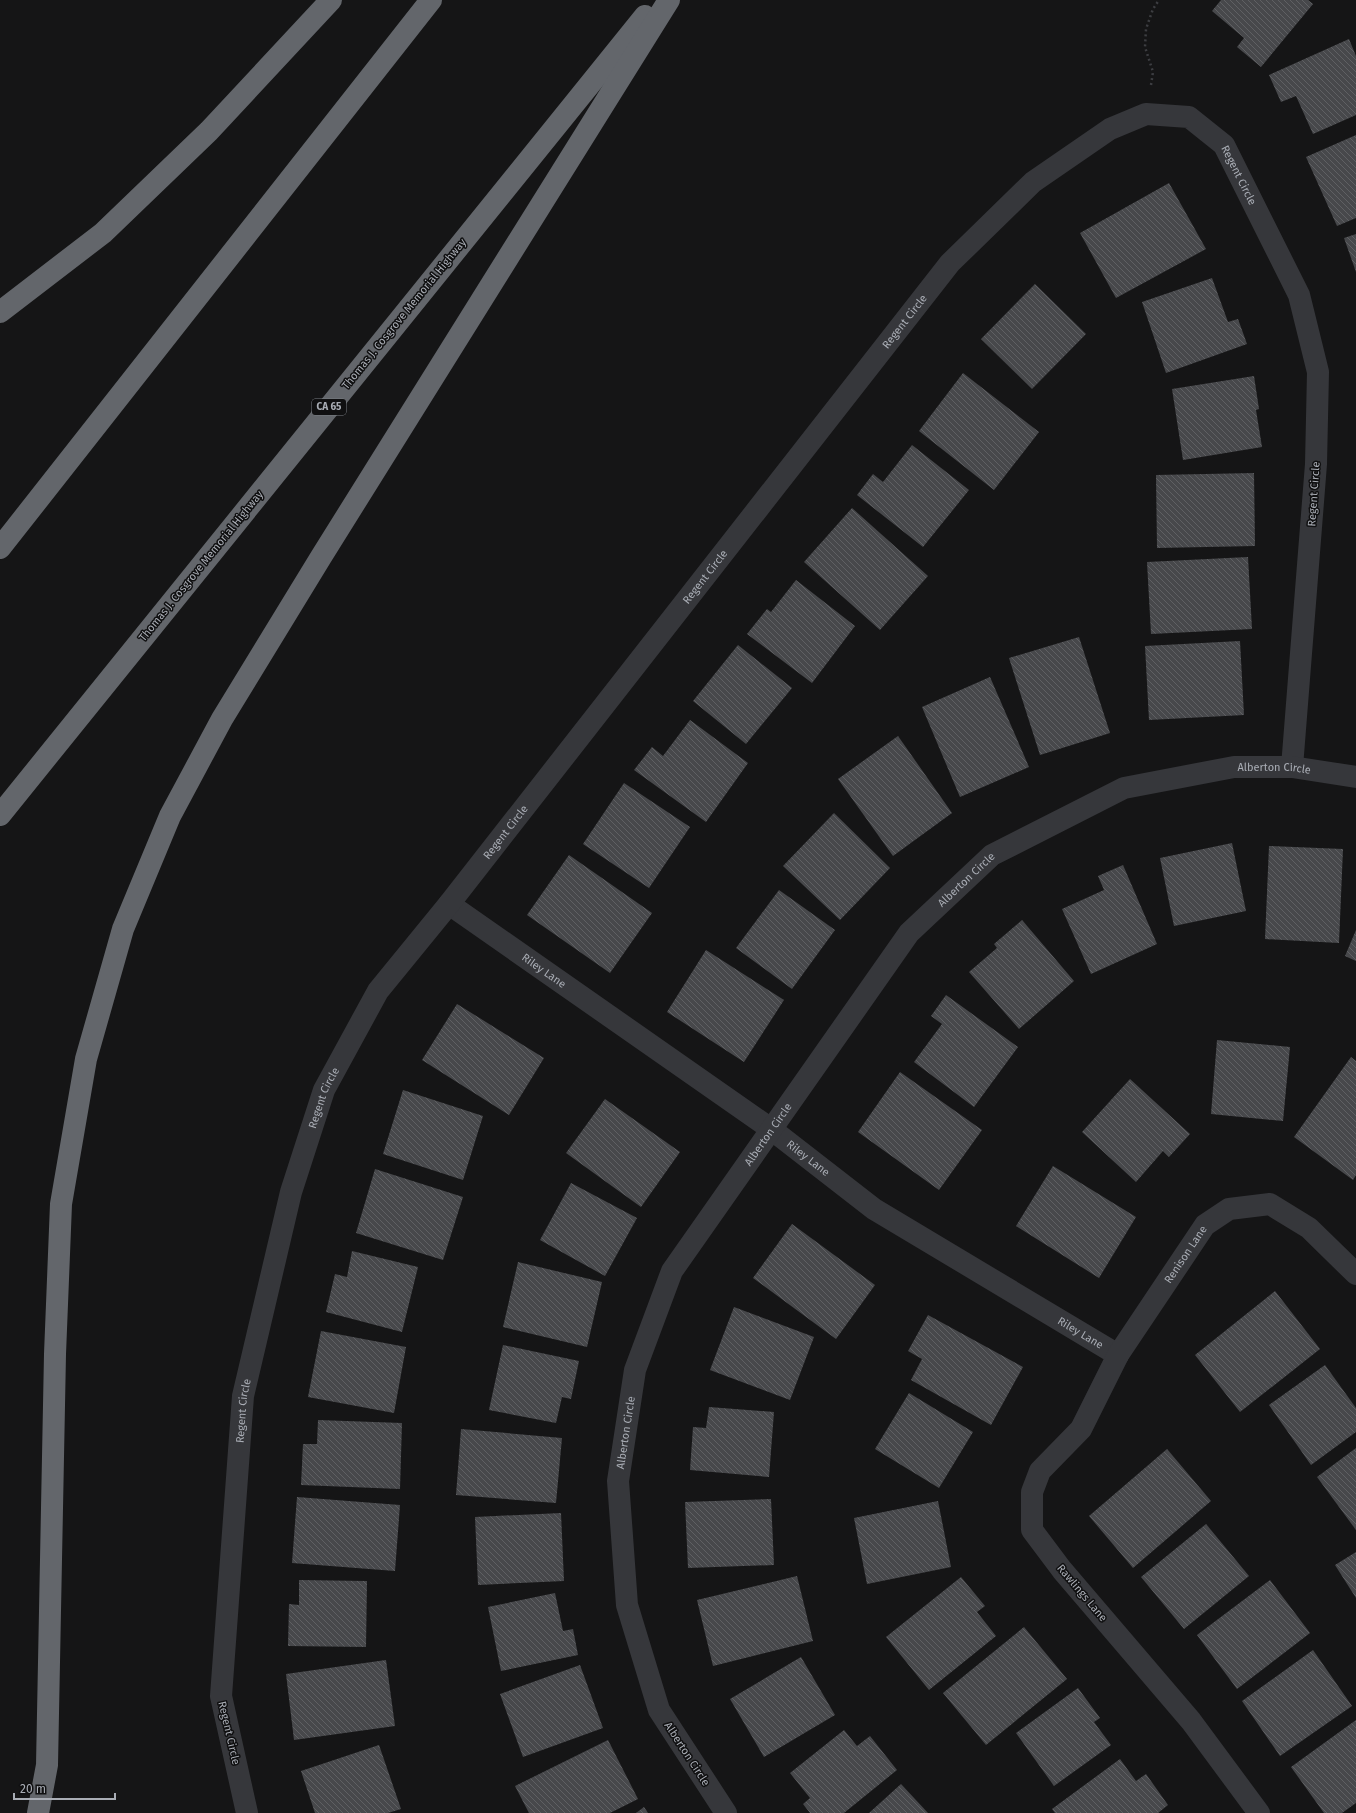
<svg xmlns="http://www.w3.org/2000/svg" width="1356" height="1813" font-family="'Fira Sans',sans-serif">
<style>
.building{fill:url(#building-back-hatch)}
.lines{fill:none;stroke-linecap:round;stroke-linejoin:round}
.path{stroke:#3d3e42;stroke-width:2.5;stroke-dasharray:2 3;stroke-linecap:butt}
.minor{stroke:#36373b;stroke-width:22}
.highway{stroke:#63666b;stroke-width:22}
.labels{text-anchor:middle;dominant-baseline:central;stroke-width:3;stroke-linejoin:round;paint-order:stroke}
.shield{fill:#101011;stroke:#7b7e84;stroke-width:1}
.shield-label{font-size:10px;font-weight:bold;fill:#a9adb5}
.street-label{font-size:11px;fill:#a9adb5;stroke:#101011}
</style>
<defs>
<pattern id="building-back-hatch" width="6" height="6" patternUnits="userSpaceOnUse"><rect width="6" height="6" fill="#47484b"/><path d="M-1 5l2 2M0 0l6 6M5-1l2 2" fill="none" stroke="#5f6063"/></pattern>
</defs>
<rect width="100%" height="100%" fill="#151516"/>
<g class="building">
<path d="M1221,0H1308L1313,4L1261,67L1237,47L1244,38L1212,11Z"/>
<path d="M1349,39L1356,56V115L1313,134L1296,96L1281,102L1269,75Z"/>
<path d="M1356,135V218L1337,226L1306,157Z"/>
<path d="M1169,183L1206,249L1116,298L1080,233Z"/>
<path d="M1356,234V272L1344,238Z"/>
<path d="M1212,278L1228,322L1238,319L1247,344L1166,373L1142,302Z"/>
<path d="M1035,284L1086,334L1032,389L981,339Z"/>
<path d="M963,373L1039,432L994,490L919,431Z"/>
<path d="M1254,376L1259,409L1256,410L1262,447L1183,460L1172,389Z"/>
<path d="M912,445L969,490L923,547L857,495L873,474L883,482Z"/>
<path d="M1254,473L1255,546L1157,548L1156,475Z"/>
<path d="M852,508L928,576L880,630L804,562Z"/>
<path d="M1248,557L1252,629L1151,634L1147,562Z"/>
<path d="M796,580L855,626L812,683L747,634L767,609L771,612Z"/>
<path d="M1079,637L1110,733L1040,755L1009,658Z"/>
<path d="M1240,641L1244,715L1149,720L1145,646Z"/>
<path d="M738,645L792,688L746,744L693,701Z"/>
<path d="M990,677L1029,767L960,797L922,707Z"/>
<path d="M690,720L748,763L706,822L634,770L652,747L663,756Z"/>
<path d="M898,736L952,813L893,856L838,779Z"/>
<path d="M624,783L690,827L649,888L583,844Z"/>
<path d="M834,813L890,868L840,920L783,866Z"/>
<path d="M1232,843L1246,911L1174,926L1160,858Z"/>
<path d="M1269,846L1343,849L1339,943L1265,939Z"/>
<path d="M569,855L652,913L610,973L527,915Z"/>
<path d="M1123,865L1157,944L1091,974L1062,909L1104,890L1098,876Z"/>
<path d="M779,890L835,930L792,989L736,948Z"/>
<path d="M1022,920L1074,981L1019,1029L969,972L997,948L994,944Z"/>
<path d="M1356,930V961L1345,956Z"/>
<path d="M706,950L784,1000L744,1062L667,1012Z"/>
<path d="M946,995L1018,1047L974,1107L914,1062L942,1024L931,1016Z"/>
<path d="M457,1004L544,1058L509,1115L422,1060Z"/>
<path d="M1217,1040L1290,1047L1283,1121L1211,1114Z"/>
<path d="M1351,1057L1356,1061V1175L1353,1180L1294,1137Z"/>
<path d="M900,1072L982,1130L939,1190L858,1132Z"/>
<path d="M1130,1079L1190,1134L1169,1157L1163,1151L1136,1182L1082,1132Z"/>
<path d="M403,1090L483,1116L463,1180L383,1154Z"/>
<path d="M605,1099L680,1152L641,1207L566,1153Z"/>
<path d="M1053,1166L1136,1217L1099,1278L1016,1226Z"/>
<path d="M375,1169L463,1197L443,1260L356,1233Z"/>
<path d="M571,1183L637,1218L605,1276L540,1240Z"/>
<path d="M792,1224L875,1285L836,1339L753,1278Z"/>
<path d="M352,1251L418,1267L402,1332L326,1312L335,1274L347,1277Z"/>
<path d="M518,1262L602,1282L587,1347L503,1327Z"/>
<path d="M1275,1291L1320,1349L1240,1412L1195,1355Z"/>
<path d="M734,1307L814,1337L790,1400L710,1370Z"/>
<path d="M928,1315L1023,1367L991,1425L911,1380L922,1359L908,1351Z"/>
<path d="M321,1331L406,1347L394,1413L308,1397Z"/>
<path d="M503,1345L579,1361L571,1399L562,1397L556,1423L489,1410Z"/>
<path d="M1325,1365L1356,1408V1432L1311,1465L1269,1405Z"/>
<path d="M909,1393L973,1432L939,1488L875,1449Z"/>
<path d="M709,1407L774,1412L769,1477L690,1470L693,1427L706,1428Z"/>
<path d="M318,1420L402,1423L400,1489L301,1485L303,1444H317Z"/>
<path d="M461,1429L562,1438L556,1503L456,1495Z"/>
<path d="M1356,1448V1530L1317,1477Z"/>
<path d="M1167,1449L1211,1501L1133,1568L1089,1516Z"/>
<path d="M297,1497L400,1505L395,1571L292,1563Z"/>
<path d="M771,1499L774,1565L688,1568L685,1502Z"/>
<path d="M938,1501L951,1567L867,1584L854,1518Z"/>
<path d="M561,1513L564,1581L478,1585L475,1517Z"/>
<path d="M1206,1524L1249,1576L1184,1629L1141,1577Z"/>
<path d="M1356,1552V1598L1335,1565Z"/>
<path d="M797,1576L813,1641L713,1666L697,1600Z"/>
<path d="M961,1577L985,1606L977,1612L996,1636L929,1690L886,1637Z"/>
<path d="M299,1580L367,1581L366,1647L288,1646L289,1604L299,1605Z"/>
<path d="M1270,1580L1310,1633L1237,1689L1197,1635Z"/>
<path d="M555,1593L563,1631L573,1629L578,1655L501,1671L488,1607Z"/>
<path d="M1024,1627L1067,1679L986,1745L943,1693Z"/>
<path d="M1313,1650L1352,1706L1280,1756L1242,1701Z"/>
<path d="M801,1657L835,1715L764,1757L730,1699Z"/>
<path d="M386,1660L395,1726L294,1740L286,1674Z"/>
<path d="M580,1665L603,1728L523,1757L500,1694Z"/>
<path d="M1078,1688L1100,1718L1094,1722L1111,1745L1054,1786L1016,1733Z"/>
<path d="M1356,1720V1803L1342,1813H1324L1291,1767Z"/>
<path d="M844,1730L857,1746L870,1736L897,1770L844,1813H810L803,1804L810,1798L790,1773Z"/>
<path d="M608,1740L638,1799L610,1813H529L515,1786Z"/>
<path d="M379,1745L401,1809L388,1813H315L301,1771Z"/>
<path d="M1120,1759L1136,1781L1146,1774L1168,1805L1158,1813H1055L1052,1809Z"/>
<path d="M901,1784L928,1813H869Z"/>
<path d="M644,1807L648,1813H636Z"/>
</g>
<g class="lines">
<path class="path" d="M1151,85L1153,72L1145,47L1146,29L1153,9L1159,0"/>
<g class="minor">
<path id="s1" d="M449,904L771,1129L874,1209L1118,1355"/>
<path id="s2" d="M247,1813L221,1696L243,1396L291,1192L324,1090L378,991L449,904L950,263L1033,182L1110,129L1146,114L1189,117L1224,145L1299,295L1318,372L1316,464L1292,767"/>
<path id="s3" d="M726,1813L659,1710L627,1605L618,1481L635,1370L672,1271L909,933L992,855L1124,788L1234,767H1292L1356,777"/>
<path id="s4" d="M1259,1813L1191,1721L1062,1570L1032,1530V1492L1040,1471L1081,1429L1118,1355L1205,1225L1229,1209L1270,1204L1309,1228L1356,1274"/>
</g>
<g class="highway">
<path d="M0,312L103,233L209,131L331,0"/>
<path d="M0,548L431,0"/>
<path d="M0,815L645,16"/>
<path d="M38,1813L47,1765L55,1354L61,1204L86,1059L123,929L170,816L222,719L321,557L669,0"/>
</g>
</g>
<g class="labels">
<rect class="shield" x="312" y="399" width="34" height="16" rx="3"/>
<g class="shield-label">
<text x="329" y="407">CA 65</text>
</g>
<g class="street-label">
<text stroke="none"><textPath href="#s2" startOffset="2146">Regent Circle</textPath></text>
<text transform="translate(404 314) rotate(-51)">Thomas J. Cosgrove Memorial Highway</text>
<text stroke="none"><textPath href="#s2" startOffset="1702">Regent Circle</textPath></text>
<text transform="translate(1314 494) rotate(-86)">Regent Circle</text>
<text transform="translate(201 566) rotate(-51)">Thomas J. Cosgrove Memorial Highway</text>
<text stroke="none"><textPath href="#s2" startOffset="1378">Regent Circle</textPath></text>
<text stroke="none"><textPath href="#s3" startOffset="1402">Alberton Circle</textPath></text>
<text stroke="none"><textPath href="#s2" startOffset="1054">Regent Circle</textPath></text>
<text stroke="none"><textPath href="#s3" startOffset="1066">Alberton Circle</textPath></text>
<text stroke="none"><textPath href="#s1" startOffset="116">Riley Lane</textPath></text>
<text stroke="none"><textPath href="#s2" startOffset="730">Regent Circle</textPath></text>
<text stroke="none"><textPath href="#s3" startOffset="742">Alberton Circle</textPath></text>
<text stroke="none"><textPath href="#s1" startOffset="440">Riley Lane</textPath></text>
<text stroke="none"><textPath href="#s4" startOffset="686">Renison Lane</textPath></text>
<text stroke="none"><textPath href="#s1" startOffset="764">Riley Lane</textPath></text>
<text stroke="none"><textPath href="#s2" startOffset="406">Regent Circle</textPath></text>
<text stroke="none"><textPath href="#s3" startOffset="406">Alberton Circle</textPath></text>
<text transform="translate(1082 1593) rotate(50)">Rawlings Lane</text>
<text transform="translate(229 1733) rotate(77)">Regent Circle</text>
<text transform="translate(687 1754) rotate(57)">Alberton Circle</text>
</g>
</g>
<path d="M14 1793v6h101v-6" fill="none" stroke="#a9adb5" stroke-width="2"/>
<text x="20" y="1793" font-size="12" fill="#a9adb5" stroke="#101011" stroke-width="3" paint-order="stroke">20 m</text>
</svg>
